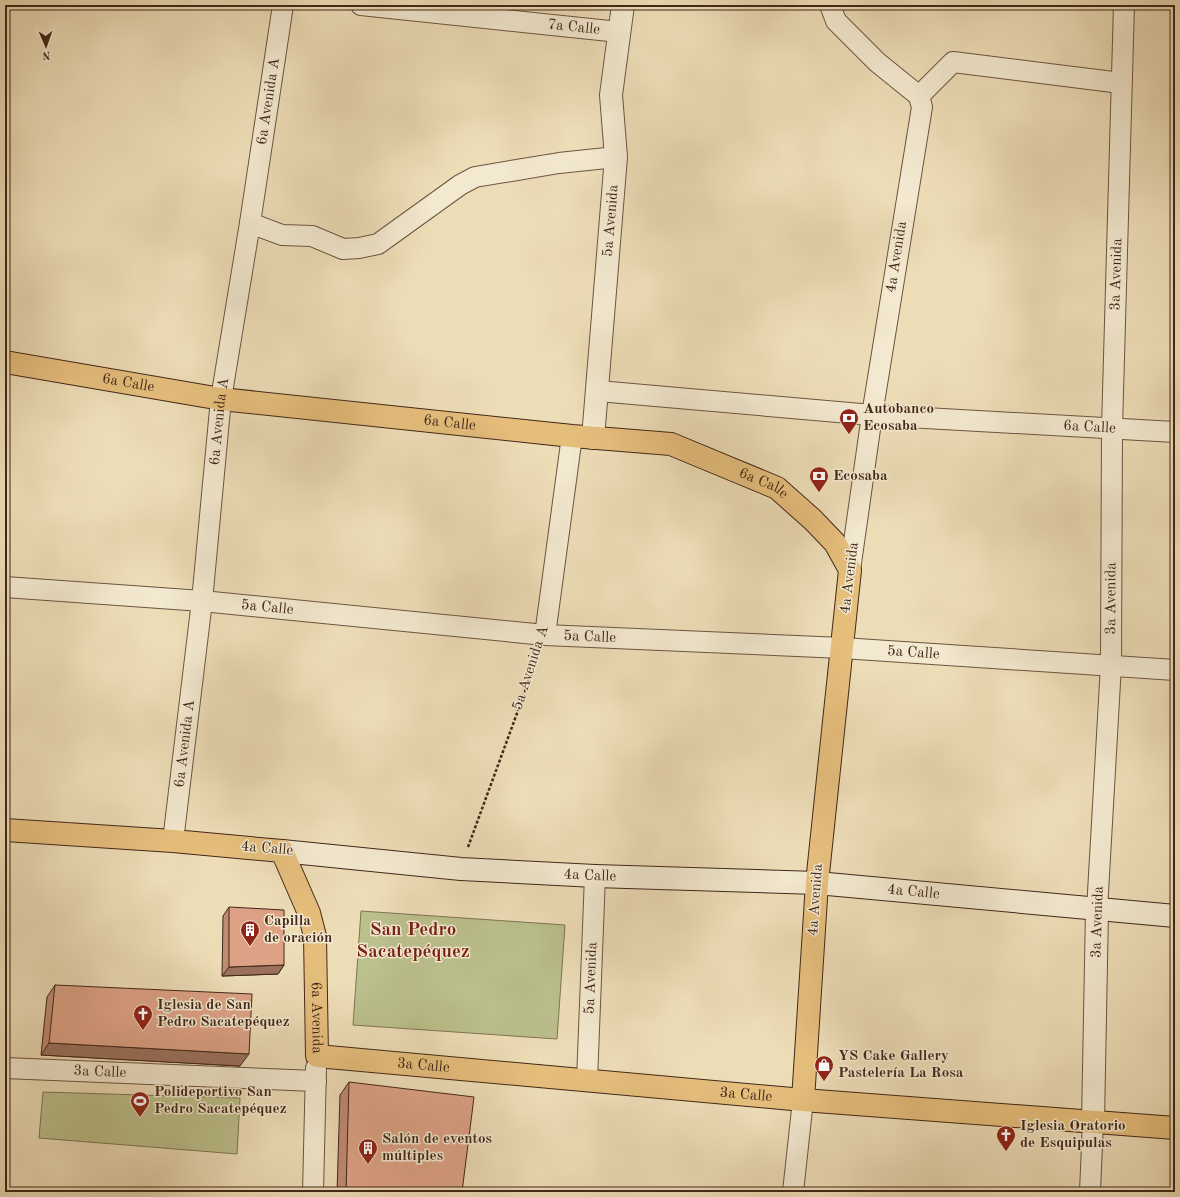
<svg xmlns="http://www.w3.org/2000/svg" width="1180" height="1197" font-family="'Old Standard TT',serif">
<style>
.green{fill:#bbc08c;stroke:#7e7452}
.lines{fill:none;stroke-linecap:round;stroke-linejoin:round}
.minor-casing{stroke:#6d5440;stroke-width:22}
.tertiary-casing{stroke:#6d5440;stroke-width:24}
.secondary-casing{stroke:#422719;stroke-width:24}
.primary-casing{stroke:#422719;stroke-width:24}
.path{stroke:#422719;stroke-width:2.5;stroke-dasharray:3 2;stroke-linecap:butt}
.minor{stroke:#f3e9d0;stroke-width:20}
.tertiary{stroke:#f3e9d0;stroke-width:22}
.secondary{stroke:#f3e9d0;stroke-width:22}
.primary{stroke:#e6be7c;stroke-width:22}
.wall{fill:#be8b73;stroke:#422719}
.shaded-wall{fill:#9b715e;stroke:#422719}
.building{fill:#dda286;stroke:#422719}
.labels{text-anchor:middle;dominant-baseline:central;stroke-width:3;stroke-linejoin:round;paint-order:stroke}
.street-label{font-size:15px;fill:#422719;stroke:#f3e9d0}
.poi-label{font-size:15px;font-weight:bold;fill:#422719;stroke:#f3e9d0;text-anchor:start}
.district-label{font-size:19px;font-weight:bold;fill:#7a1f14;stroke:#f3e9d0}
</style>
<rect width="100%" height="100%" fill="#edddb7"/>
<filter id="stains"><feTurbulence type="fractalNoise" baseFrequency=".005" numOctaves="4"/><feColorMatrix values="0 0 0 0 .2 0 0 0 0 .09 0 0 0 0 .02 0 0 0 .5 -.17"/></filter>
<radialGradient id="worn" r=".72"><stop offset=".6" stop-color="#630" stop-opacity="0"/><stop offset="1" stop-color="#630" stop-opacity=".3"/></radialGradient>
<g class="green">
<path d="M361,911L565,925L557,1039L353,1025Z"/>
<path d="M43,1092L240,1098L237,1154L39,1138Z"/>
</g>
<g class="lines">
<g class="minor-casing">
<g id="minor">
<path id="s1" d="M361,5L619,32"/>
<path d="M830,5L836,21L877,62L919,96L922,107L872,415L850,570"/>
<path d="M919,96L953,62L1121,83"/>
<path d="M250,223L282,235L312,236L343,249L359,248L378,244L460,185L475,177L559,163L616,157"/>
<path id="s2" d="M598,391L872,415L1175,432"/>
<path id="s3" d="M5,587L202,601L545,635L842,648L1175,670"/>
<path d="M545,635L572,436"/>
<path id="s4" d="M173,841L202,601L221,399L250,223L283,5"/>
<path id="s5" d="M1097,910L1111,665L1112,428L1124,5"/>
<path id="s6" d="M5,1068L316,1081"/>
<path id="s7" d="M587,1081L595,876"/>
<path d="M313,1192L316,1068"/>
<path d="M793,1192L803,1100"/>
<path d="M1090,1192L1093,1122"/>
</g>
</g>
<g class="tertiary-casing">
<g id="tertiary">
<path id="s8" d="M593,438L616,157L611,95L623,5"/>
<path d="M1093,1122L1097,910"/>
</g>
</g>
<g class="secondary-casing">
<g id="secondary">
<path id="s9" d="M282,851L461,869L595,876L817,883L1175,916"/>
</g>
</g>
<g class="primary-casing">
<g id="primary">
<path id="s10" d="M5,362L221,399L572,436L671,444L777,488L813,520L835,543L850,570L817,883L803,1100"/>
<path id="s11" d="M5,830L173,841L282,851L309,913L315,936L317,1056L803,1100L1175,1128"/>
</g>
</g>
<path class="path" d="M468,847L538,656"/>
<use href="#minor" class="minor"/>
<use href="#tertiary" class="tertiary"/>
<use href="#secondary" class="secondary"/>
<use href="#primary" class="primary"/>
</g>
<g class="wall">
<path d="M229,907L284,965L278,974L222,976L223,916Z"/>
<path d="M55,985L240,1066L41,1055L47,997Z"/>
<path d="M349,1082L462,1192H337L340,1095Z"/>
</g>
<g class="shaded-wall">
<path d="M284,965L278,974L222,976L229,967Z"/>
<path d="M49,1043L249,1054L240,1066L41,1055Z"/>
</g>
<g class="building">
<path d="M229,907L284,910V965L229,967Z"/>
<path d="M55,985L252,994L249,1054L49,1043Z"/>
<path d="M349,1082L474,1097L462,1192H346Z"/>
</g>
<defs>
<g id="bank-pin" transform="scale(1)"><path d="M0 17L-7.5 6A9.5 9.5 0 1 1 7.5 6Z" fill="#8f2418" stroke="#f3e9d0"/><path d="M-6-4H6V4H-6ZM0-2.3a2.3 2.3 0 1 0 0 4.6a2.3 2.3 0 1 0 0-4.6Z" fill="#fff"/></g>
<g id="building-pin" transform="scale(1)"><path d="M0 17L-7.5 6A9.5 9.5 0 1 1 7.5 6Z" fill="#8f2418" stroke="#f3e9d0"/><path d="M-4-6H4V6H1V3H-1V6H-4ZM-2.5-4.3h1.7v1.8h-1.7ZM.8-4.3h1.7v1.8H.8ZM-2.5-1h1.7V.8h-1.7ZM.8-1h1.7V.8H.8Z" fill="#fff"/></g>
<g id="church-pin" transform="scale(1)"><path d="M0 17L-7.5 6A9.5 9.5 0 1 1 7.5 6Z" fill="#8f2418" stroke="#f3e9d0"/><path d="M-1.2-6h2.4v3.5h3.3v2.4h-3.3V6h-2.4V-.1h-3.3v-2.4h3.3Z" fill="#fff"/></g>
<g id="shop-pin" transform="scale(1)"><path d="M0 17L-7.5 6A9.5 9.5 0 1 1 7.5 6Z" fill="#8f2418" stroke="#f3e9d0"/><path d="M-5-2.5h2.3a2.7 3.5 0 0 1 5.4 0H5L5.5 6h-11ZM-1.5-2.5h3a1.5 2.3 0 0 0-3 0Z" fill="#fff"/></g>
<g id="stadium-pin" transform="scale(1)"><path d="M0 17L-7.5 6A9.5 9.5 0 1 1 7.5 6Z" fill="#8f2418" stroke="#f3e9d0"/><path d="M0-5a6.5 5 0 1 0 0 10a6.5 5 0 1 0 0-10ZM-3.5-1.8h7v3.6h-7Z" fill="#fff"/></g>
</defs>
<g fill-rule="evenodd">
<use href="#bank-pin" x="849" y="418"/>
<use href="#bank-pin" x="819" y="476"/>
<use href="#building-pin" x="250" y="930"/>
<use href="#church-pin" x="143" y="1014"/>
<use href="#shop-pin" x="824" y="1065"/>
<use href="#stadium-pin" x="140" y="1101"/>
<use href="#church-pin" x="1006" y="1135"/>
<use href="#building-pin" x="368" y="1148"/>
</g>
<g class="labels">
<g class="street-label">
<text stroke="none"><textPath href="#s1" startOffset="214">7a Calle</textPath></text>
<text stroke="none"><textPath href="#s4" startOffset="746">6a Avenida A</textPath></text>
<text stroke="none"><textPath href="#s8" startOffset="218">5a Avenida</textPath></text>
<text transform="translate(897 257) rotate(-81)">4a Avenida</text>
<text stroke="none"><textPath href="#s5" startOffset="636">3a Avenida</textPath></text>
<text stroke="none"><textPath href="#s10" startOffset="125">6a Calle</textPath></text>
<text stroke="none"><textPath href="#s4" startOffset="422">6a Avenida A</textPath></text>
<text stroke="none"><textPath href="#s10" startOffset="449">6a Calle</textPath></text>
<text stroke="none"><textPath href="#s2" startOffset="493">6a Calle</textPath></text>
<text stroke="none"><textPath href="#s10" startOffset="772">6a Calle</textPath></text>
<text transform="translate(850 578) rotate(-83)">4a Avenida</text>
<text stroke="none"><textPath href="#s5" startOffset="312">3a Avenida</textPath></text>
<text stroke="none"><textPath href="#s3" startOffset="263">5a Calle</textPath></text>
<text stroke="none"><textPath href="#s3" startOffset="587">5a Calle</textPath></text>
<text stroke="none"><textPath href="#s3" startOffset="911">5a Calle</textPath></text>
<text transform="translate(531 668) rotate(-72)">5a Avenida A</text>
<text stroke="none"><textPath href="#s4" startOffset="98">6a Avenida A</textPath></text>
<text transform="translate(267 849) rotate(5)">4a Calle</text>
<text stroke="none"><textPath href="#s9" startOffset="309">4a Calle</textPath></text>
<text stroke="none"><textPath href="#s9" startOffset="633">4a Calle</textPath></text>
<text transform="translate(816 900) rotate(-86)">4a Avenida</text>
<text transform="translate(1098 922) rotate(-88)">3a Avenida</text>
<text stroke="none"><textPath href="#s7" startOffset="103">5a Avenida</textPath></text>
<text stroke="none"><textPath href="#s11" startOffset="451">6a Avenida</textPath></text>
<text stroke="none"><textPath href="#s11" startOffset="596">3a Calle</textPath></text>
<text stroke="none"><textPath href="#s6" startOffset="95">3a Calle</textPath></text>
<text stroke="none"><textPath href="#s11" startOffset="920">3a Calle</textPath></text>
</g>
<g class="poi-label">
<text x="863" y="409">Autobanco<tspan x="863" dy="17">Ecosaba</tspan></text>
<text x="833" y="476">Ecosaba</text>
<text x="264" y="921">Capilla<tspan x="264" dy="17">de oración</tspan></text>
<text x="157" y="1005">Iglesia de San<tspan x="157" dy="17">Pedro Sacatepéquez</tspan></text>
<text x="838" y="1056">YS Cake Gallery<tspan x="838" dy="17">Pastelería La Rosa</tspan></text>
<text x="154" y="1092">Polideportivo San<tspan x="154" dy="17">Pedro Sacatepéquez</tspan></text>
<text x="1020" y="1126">Iglesia Oratorio<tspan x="1020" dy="17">de Esquipulas</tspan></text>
<text x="382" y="1139">Salón de eventos<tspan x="382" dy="17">múltiples</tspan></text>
</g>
<g class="district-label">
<text x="413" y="930">San Pedro<tspan x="413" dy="22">Sacatepéquez</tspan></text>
</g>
</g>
<rect width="1180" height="1197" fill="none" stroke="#edddb7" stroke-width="20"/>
<rect x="6" y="6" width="1168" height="1185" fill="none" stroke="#422719" stroke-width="2"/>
<rect x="10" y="10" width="1160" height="1177" fill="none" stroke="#422719"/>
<g transform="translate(46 46) rotate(178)" stroke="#f3e9d0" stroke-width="3" paint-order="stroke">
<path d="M0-3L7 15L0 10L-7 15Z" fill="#422719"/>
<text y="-6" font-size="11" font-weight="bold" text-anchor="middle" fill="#422719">N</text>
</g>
<rect width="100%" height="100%" filter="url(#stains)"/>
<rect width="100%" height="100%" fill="url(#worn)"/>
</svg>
